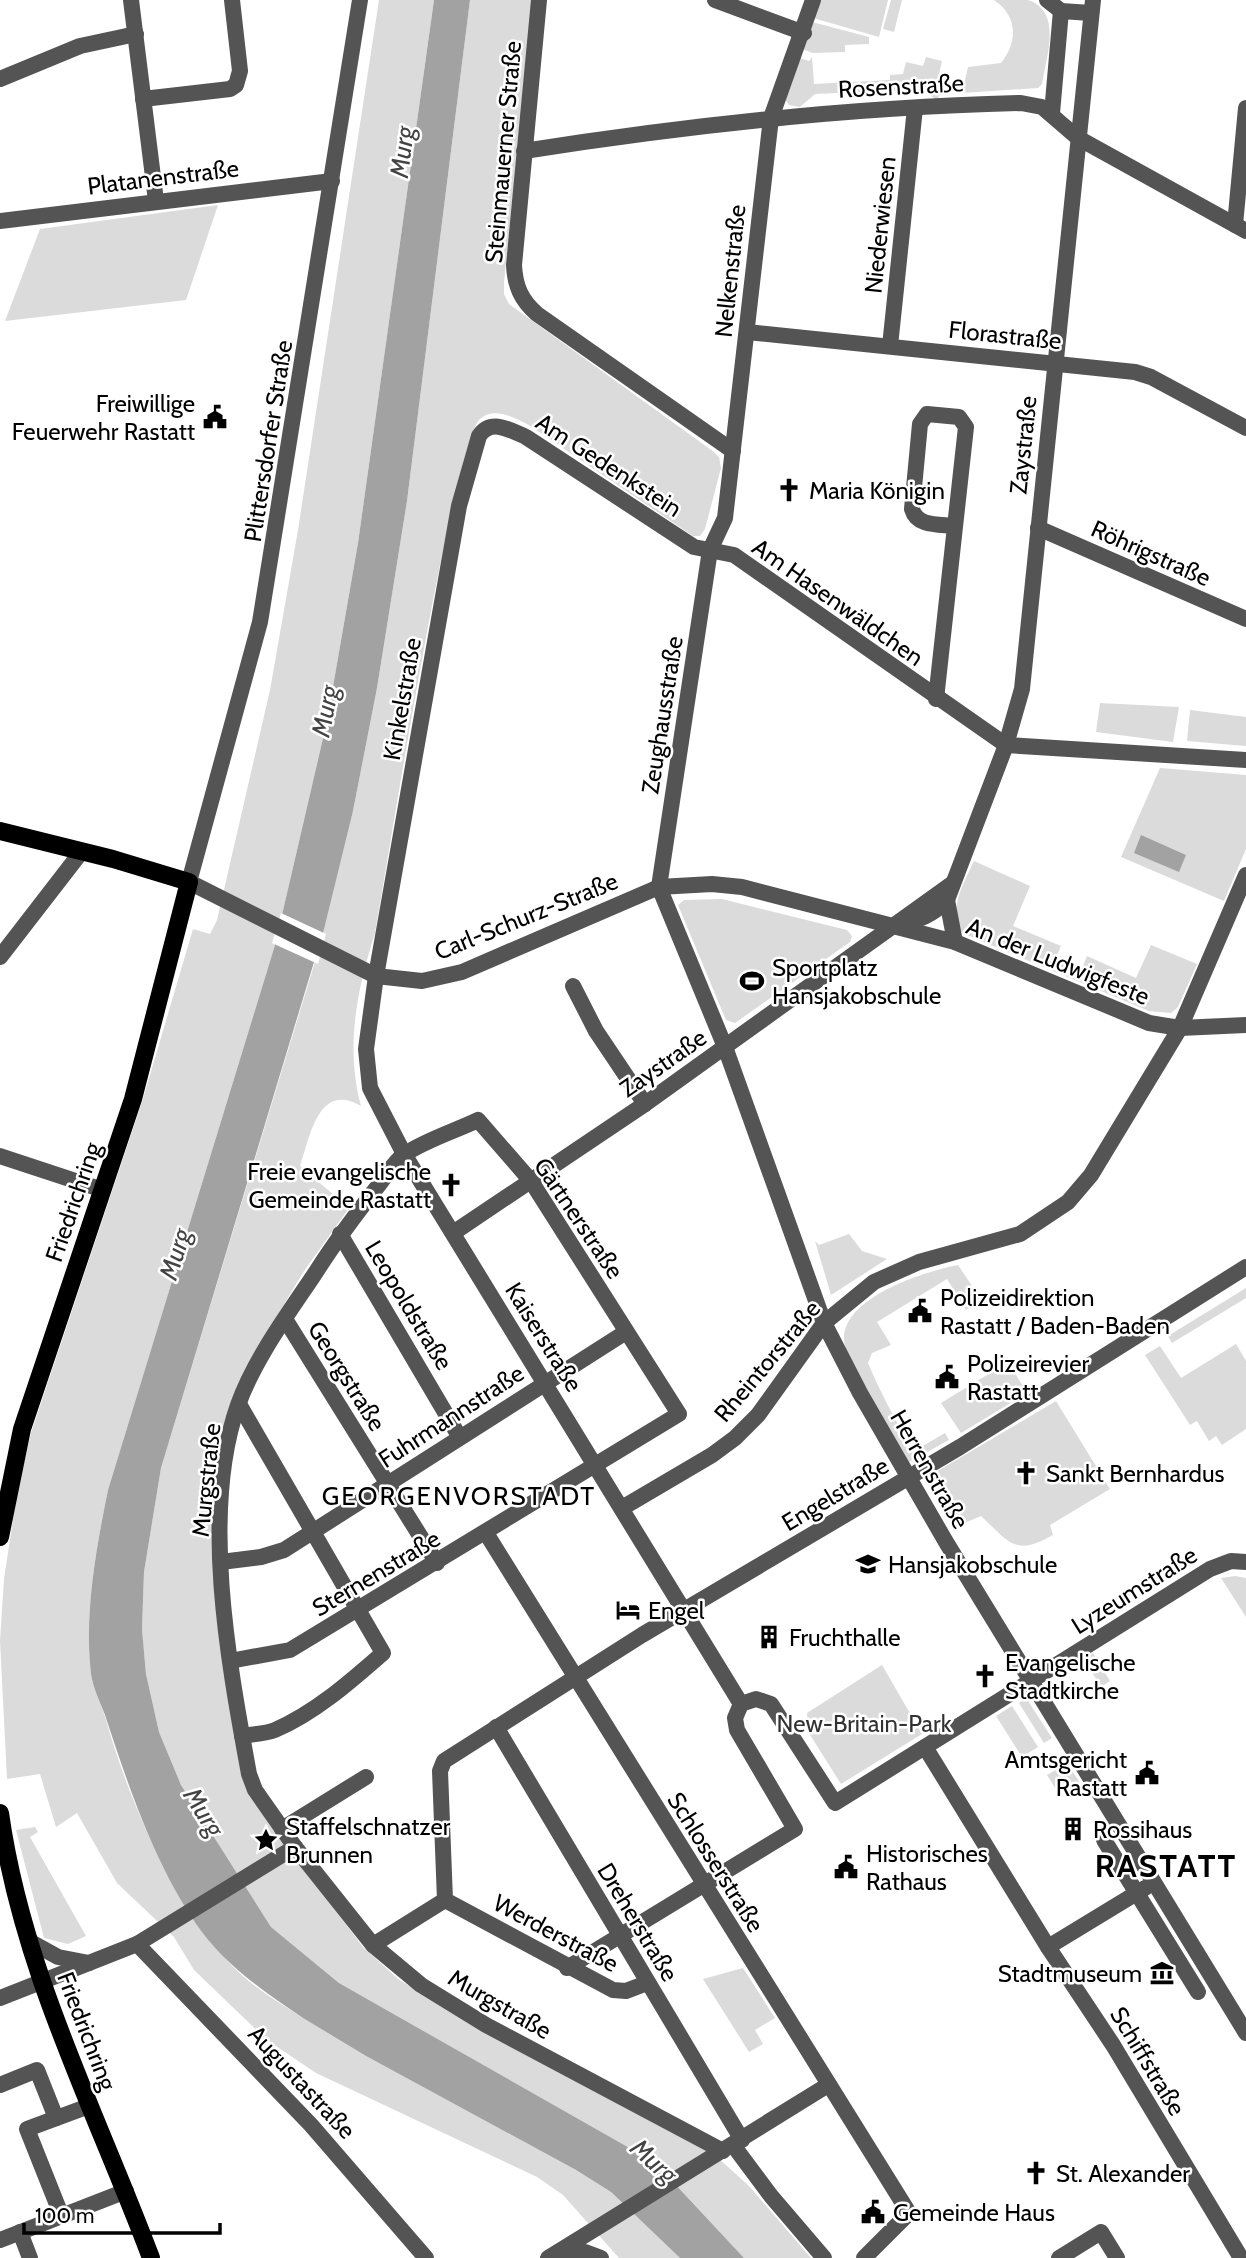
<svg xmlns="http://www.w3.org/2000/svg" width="1246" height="2258" font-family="Cabin,sans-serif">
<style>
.green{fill:#dbdbdb}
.water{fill:#a2a2a2}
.pier{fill:#fff}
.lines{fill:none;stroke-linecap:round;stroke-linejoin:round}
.minor{stroke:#545454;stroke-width:16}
.major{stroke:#000;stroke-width:18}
.labels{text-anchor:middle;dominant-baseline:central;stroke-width:5;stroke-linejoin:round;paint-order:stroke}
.street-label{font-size:24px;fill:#000;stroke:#fff}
.poi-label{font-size:24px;fill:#000;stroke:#fff;text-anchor:start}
.park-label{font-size:24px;fill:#323232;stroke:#fff}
.water-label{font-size:26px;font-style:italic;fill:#434343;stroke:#fff}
.neighbourhood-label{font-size:26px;letter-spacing:2px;fill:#000;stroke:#fff}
.district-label{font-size:32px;font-weight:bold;letter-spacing:2px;fill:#000;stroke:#fff}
</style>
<rect width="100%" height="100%" fill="#fff"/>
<g class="green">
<path d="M379,0H434L358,543L327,721L275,945L108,1490C96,1549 84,1614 91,1674C93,1690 102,1705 106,1720C130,1804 170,1893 227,1960C247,1984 277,2001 303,2018L366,2056L576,2170L611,2192L680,2258H619L563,2195L537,2177L316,2073L267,2040L194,1970L174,1937L117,1883L77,1813L56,1827L40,1774L7,1779L0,1641L4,1579L17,1493L31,1433L142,1102L193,929L210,934L217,920L270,690L298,530Z"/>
<path d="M470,0H533L504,282V294L509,304L714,452L719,457L721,468L705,529L700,536H693L529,425C514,418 495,406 480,419C453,443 387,867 375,933C357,990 345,1047 361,1106C318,1081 310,1137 300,1166L349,1208L304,1271L248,1364L223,1434L231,1702L243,1780L249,1796L363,1947L398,1979L464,2020L716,2156L749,2186L811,2258H744L674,2183L626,2146L339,1983L271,1927L181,1785L159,1732L146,1674L142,1629L144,1572L161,1468L314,965L353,811L377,688L407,501Z"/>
<path d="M818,0H888L879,37L813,18Z"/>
<path d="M891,0H902L894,32L883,29Z"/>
<path d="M994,0C1004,0 1019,0 1028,0C1063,11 1046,58 1042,84L1038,88L962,93L968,67L1001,63C1018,42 1018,16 994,0Z"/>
<path d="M812,22L869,37V44L845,45V52L812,53L803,49Z"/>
<path d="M812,57L814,84L890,80V75L903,74L906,62L923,66L926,57L942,61L935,92L940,94L937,100L921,89L920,81L905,82V90L815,94L800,107L789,105L785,99L800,58L809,61Z"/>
<path d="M218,205L186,300L5,321L40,229Z"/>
<path d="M1100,703L1179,707L1173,742L1096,732Z"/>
<path d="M1190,710L1246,717V746L1187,741Z"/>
<path d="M1160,768L1246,775V849L1224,901L1121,857Z"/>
<path d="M974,861L1030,886L1013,926L1061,946L1057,955L1083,966L1087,956L1136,978L1151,945L1197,964L1178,1007L1171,1013L1149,1011L962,933C948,907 963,885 974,861Z"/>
<path d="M722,899L847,930L852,936L850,942L735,1023L726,1020L678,905L684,900Z"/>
<path d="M849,1234L862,1251L887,1259L831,1295L815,1241L819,1245Z"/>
<path d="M958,1265L982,1301L966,1310L947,1279L877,1322L891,1345L872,1353L868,1363C881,1394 896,1422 914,1451L945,1433L949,1440L909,1462L905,1460L847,1353C826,1302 922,1272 958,1265Z"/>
<path d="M1246,1288V1298L1172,1343L1168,1336Z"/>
<path d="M1236,1344L1246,1361V1429L1222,1445L1216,1436L1209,1441L1197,1421L1190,1425L1145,1355L1160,1346L1181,1378Z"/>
<path d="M1008,1362L1027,1393L961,1433L941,1403Z"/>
<path d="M1056,1401L1110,1489L1050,1525L1053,1535C1015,1557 1009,1542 981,1516L955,1527L924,1479Z"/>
<path d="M1235,1576L1246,1578V1617L1221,1578Z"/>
<path d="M1093,1653L1110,1681L1101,1687L1084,1659Z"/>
<path d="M882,1665L922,1734L841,1784L807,1730L813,1726L808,1723L807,1713Z"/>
<path d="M1026,1698L1052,1738L1044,1743L1019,1703Z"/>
<path d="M1012,1706L1038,1747L1022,1757L996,1716Z"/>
<path d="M1067,1763L1080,1783L1060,1796L1047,1775Z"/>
<path d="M35,1827L38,1832L30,1837L86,1936L68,1944L44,1938L16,1830Z"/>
<path d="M743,1968L775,2018L755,2030L763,2044L749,2052L703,1979Z"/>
</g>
<g class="water">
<path d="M434,0H470L407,501L377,688L353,811L324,929L161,1468L144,1572L142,1629L146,1674L159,1732L181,1785L271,1927L339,1983L626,2146L674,2183L744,2258H680L611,2192L576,2170L366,2056L303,2018C266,1993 229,1968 202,1932C156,1869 129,1788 105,1715C100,1702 93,1688 91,1674C84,1614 96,1549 108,1490L275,945L327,721L358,543Z"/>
<path d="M1141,835L1186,855L1179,872L1134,853Z"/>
</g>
<path class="pier" d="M281,913L326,934L318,964L272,943Z"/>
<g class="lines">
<g class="minor">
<path d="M131,0L156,201"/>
<path d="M360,0L260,622L189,882L376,976L422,981L462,972L659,887L712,884L742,887L955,942L1149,1023L1180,1028L1246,1025"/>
<path d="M539,0L514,265C515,286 521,300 537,314L733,451"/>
<path d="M715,0L804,33"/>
<path d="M1047,0L1061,11L1091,13"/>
<path d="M0,79L80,46L136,34"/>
<path d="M143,99L230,89L236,85L240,71L232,0"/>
<path d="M1052,113L1061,11"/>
<path d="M524,151C689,125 854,107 1021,103L1042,107L1078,138L1246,231"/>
<path d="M0,221L332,181"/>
<path d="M1235,225L1246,108"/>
<path d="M747,332L1135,372L1151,377L1246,428"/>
<path d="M890,346L915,108"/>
<path d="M1038,528L1246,619"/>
<path d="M936,699L966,427L959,417L927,414L920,424L912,509C917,527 939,524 955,526"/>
<path d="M659,887L725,1047L824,1323L860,1393L946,1542L1246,2033"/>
<path d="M659,887L710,550L725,518L771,118L813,0"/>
<path d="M947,900L955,942"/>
<path d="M899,925C919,920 933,915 947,900L1006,745L1022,689L1093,0"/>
<path d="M0,957L82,851"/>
<path d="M573,986L596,1031L645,1104"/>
<path d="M0,1156L103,1190"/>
<path d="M453,1233L645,1104L953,883"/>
<path d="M340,1234L459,1436"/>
<path d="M285,1319L437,1563"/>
<path d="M239,1404L383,1653C351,1681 315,1713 275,1730C265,1734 252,1734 242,1736"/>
<path d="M622,1508L712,1455L735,1438L758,1415L824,1323L874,1282L919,1262L1020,1234L1068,1202L1091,1175L1180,1028L1246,875"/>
<path d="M486,1533L909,2213L864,2258"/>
<path d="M221,1562L261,1557L284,1550L626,1332"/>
<path d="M230,1661L290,1650L679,1414L531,1181L478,1120C455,1131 426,1140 405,1154C394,1161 386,1176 378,1186C356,1214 335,1242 316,1272C288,1314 255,1358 238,1405C200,1512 229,1665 249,1774L255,1790L295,1847L373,1945L421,1985L486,2025L723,2151"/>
<path d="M741,1704L404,1154L370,1088L366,1049L376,976L459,506L479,436C491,418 510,430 526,437L694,547L734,555L1006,745L1246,760"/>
<path d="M496,1727L742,2140"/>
<path d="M925,1747L1048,1947L1113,2045L1241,2258"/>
<path d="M282,1829L366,1777"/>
<path d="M1104,1840L1198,1992"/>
<path d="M29,1941L58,1957L89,1963"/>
<path d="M137,1944L311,2125L426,2258"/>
<path d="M373,1945L445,1900"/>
<path d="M1048,1947L1145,1888"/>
<path d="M567,1968L795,1829L737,1730L735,1718L741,1704L756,1699L771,1704L835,1803L1210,1569L1231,1561L1246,1562"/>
<path d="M647,1983L626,1991L613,1990L445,1900L440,1771L444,1761L642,1635L960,1447L1246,1267"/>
<path d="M0,1998L137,1944L295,1847"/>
<path d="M0,2085L37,2070L56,2118"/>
<path d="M733,2145L771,2196L824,2258"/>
<path d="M62,2217L27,2129L89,2106"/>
<path d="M20,2232L30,2258"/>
<path d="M0,2240L126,2191"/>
<path d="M548,2258L828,2085"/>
<path d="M569,2258L585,2252L601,2258"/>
<path d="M1059,2258L1101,2232L1117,2258"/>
</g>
<g class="major">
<path d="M0,831L113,859L189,882L133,1099L22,1429L0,1537"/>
<path d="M0,1813C22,1970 96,2111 151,2258"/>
</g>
</g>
<defs>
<g id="civic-bare" transform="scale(1.89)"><path d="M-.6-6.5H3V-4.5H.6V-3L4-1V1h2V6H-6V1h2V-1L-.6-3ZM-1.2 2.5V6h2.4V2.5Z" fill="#000" stroke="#fff" stroke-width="2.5" paint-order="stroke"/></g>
<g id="church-bare" transform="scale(1.89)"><path d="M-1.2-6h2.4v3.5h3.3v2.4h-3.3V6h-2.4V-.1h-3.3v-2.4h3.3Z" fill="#000" stroke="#fff" stroke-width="2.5" paint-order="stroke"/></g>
<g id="stadium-bare" transform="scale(1.89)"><path d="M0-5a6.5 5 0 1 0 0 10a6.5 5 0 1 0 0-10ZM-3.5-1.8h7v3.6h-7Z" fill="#000" stroke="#fff" stroke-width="2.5" paint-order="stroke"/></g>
<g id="school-bare" transform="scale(1.89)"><path d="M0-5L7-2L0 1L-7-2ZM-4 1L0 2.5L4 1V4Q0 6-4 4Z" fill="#000" stroke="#fff" stroke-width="2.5" paint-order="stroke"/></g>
<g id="hotel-bare" transform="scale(1.89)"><path d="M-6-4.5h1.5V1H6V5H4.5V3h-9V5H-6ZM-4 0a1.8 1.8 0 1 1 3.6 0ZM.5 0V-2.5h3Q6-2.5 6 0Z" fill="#000" stroke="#fff" stroke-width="2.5" paint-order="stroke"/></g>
<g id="building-bare" transform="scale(1.89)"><path d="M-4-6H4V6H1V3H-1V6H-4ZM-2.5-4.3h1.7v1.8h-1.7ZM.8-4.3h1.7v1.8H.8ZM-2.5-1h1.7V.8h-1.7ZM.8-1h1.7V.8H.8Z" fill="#000" stroke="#fff" stroke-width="2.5" paint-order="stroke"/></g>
<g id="sight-bare" transform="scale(1.89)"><path d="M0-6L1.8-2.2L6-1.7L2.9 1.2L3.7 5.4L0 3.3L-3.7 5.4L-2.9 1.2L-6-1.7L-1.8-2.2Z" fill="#000" stroke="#fff" stroke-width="2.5" paint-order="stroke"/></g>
<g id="museum-bare" transform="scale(1.89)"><path d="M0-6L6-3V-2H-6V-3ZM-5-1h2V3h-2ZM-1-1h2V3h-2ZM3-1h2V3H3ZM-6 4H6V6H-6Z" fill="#000" stroke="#fff" stroke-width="2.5" paint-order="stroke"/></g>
</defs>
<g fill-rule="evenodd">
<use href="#civic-bare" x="215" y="417"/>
<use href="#church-bare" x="789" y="490"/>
<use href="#stadium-bare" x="752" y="981"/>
<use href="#church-bare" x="451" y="1185"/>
<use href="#civic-bare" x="920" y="1311"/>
<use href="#civic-bare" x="947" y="1377"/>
<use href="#church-bare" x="1026" y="1473"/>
<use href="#school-bare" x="868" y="1564"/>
<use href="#hotel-bare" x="628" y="1610"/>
<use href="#building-bare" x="769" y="1637"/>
<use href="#church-bare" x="985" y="1676"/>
<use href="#civic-bare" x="1147" y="1773"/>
<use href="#building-bare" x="1073" y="1829"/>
<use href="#sight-bare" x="266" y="1840"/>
<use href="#civic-bare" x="846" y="1867"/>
<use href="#museum-bare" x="1162" y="1973"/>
<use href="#church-bare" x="1036" y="2173"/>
<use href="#civic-bare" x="873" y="2212"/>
</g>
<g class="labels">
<g class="street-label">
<text transform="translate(901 86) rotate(-3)">Rosenstraße</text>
<text transform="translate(503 152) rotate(-85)">Steinmauerner Straße</text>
<text transform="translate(163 177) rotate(-7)">Platanenstraße</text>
<text transform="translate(880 225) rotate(-84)">Niederwiesen</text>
<text transform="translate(730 271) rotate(-84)">Nelkenstraße</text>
<text transform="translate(1005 335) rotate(6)">Florastraße</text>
<text transform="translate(268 441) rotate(-81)">Plittersdorfer Straße</text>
<text transform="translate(1023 445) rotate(-84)">Zaystraße</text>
<text transform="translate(609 465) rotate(33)">Am Gedenkstein</text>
<text transform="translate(1151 553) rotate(24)">Röhrigstraße</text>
<text transform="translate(838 602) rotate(35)">Am Hasenwäldchen</text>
<text transform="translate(402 699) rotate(-80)">Kinkelstraße</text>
<text transform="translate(662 715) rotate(-81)">Zeughausstraße</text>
<text transform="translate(526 916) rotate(-22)">Carl-Schurz-Straße</text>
<text transform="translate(1058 961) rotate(22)">An der Ludwigfeste</text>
<text transform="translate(663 1063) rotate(-35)">Zaystraße</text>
<text transform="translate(73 1202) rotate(-71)">Friedrichring</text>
<text transform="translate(579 1218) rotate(56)">Gärtnerstraße</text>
<text transform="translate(409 1305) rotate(59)">Leopoldstraße</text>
<text transform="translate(544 1337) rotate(58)">Kaiserstraße</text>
<text transform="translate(767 1361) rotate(-50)">Rheintorstraße</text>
<text transform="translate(347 1376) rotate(58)">Georgstraße</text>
<text transform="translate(451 1416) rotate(-33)">Fuhrmannstraße</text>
<text transform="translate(930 1469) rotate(60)">Herrenstraße</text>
<text transform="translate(206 1480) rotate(-84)">Murgstraße</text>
<text transform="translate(835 1494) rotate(-31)">Engelstraße</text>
<text transform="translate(376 1573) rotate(-31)">Sternenstraße</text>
<text transform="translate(1134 1590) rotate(-32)">Lyzeumstraße</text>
<text transform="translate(716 1862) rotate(58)">Schlosserstraße</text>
<text transform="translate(638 1922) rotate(59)">Dreherstraße</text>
<text transform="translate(556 1933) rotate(28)">Werderstraße</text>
<text transform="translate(500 2004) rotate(30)">Murgstraße</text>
<text transform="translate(87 2031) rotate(69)">Friedrichring</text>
<text transform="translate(1148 2061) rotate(59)">Schiffstraße</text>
<text transform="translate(302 2082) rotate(47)">Augustastraße</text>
</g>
<g class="poi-label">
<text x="195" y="403" text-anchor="end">Freiwillige<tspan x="195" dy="28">Feuerwehr Rastatt</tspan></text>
<text x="809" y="490">Maria Königin</text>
<text x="772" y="967">Sportplatz<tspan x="772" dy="28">Hansjakobschule</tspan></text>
<text x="431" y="1171" text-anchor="end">Freie evangelische<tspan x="431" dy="28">Gemeinde Rastatt</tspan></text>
<text x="940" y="1297">Polizeidirektion<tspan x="940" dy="28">Rastatt / Baden-Baden</tspan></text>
<text x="967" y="1363">Polizeirevier<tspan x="967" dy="28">Rastatt</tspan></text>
<text x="1046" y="1473">Sankt Bernhardus</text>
<text x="888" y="1564">Hansjakobschule</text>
<text x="648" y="1610">Engel</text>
<text x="789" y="1637">Fruchthalle</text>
<text x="1005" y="1662">Evangelische<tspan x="1005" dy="28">Stadtkirche</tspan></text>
<text x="1127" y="1759" text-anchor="end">Amtsgericht<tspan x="1127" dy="28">Rastatt</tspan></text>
<text x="286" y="1826">Staffelschnatzer<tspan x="286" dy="28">Brunnen</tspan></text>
<text x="1093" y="1829">Rossihaus</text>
<text x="866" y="1853">Historisches<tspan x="866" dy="28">Rathaus</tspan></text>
<text x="1142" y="1973" text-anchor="end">Stadtmuseum</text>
<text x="1056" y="2173">St. Alexander</text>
<text x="893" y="2212">Gemeinde Haus</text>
</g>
<g class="park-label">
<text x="864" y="1723">New-Britain-Park</text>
</g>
<g class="water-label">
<text transform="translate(402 152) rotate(-83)">Murg</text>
<text transform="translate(325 711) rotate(-79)">Murg</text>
<text transform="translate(175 1254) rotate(-73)">Murg</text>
<text transform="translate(204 1812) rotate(58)">Murg</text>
<text transform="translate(654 2161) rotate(42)">Murg</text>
</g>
<g class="neighbourhood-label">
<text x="459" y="1496">GEORGENVORSTADT</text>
</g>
<g class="district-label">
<text x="1166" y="1865">RASTATT</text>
</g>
</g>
<path d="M24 2223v10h196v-10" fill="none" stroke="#000000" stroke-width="3.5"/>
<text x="35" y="2223" font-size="21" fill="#000000" stroke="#ffffff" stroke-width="5" paint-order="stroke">100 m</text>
</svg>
